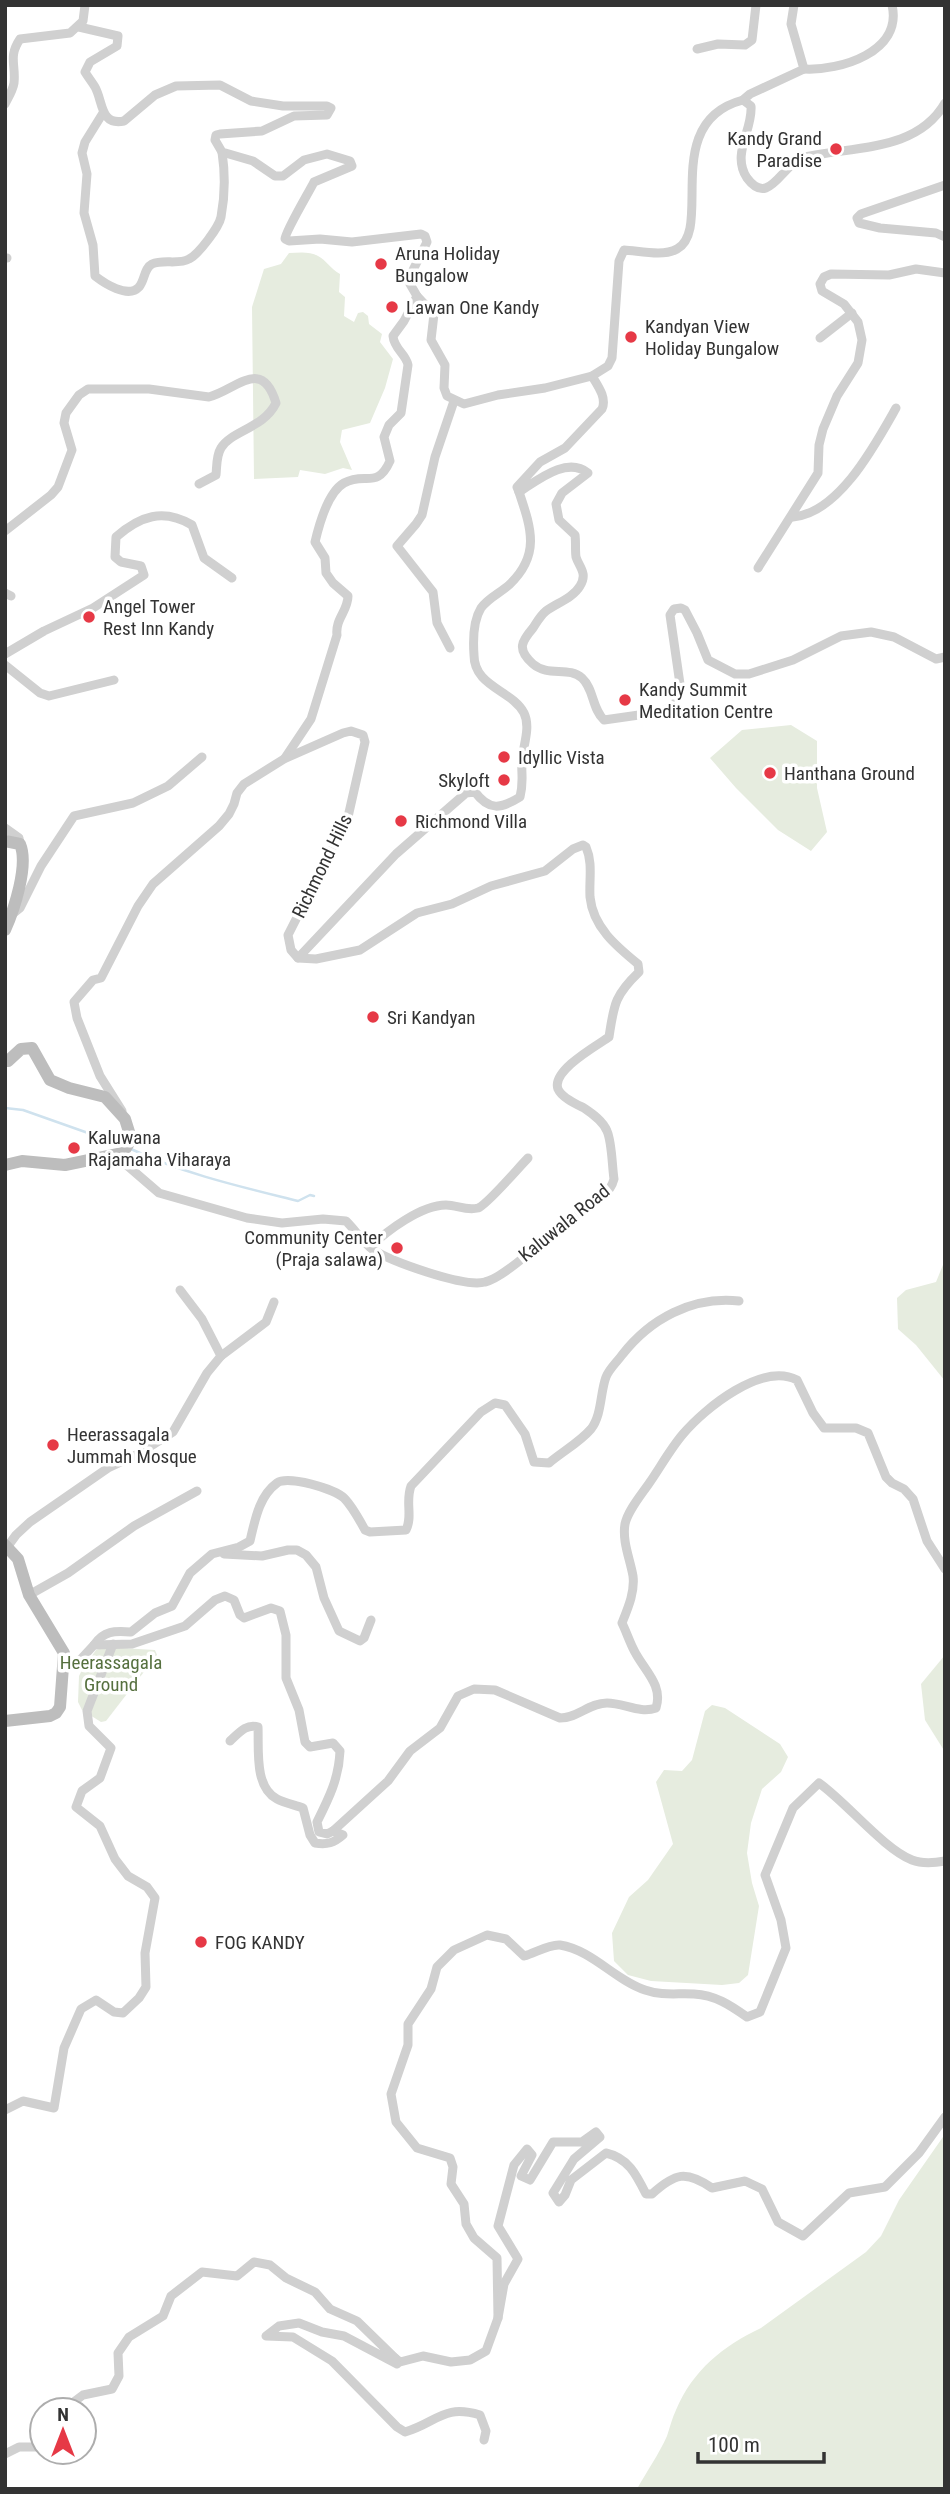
<svg xmlns="http://www.w3.org/2000/svg" width="950" height="2494" font-family="'Roboto Condensed',sans-serif">
<style>
.green{fill:#e6ecdf}
.lines{fill:none;stroke-linecap:round;stroke-linejoin:round}
.stream{stroke:#cfe2ee;stroke-width:2.5}
.street{stroke:#d0d0d0;stroke-width:9}
.secondary{stroke:#bdbdbd;stroke-width:12}
.poi-dot{fill:#e63946;stroke:#fff;stroke-width:2.5}
.labels{text-anchor:middle;dominant-baseline:central;stroke-width:7;stroke-linejoin:round;paint-order:stroke}
.poi-label{font-size:19px;fill:#333;stroke:#fff;text-anchor:start}
.street-label{font-size:19px;fill:#333;stroke:#fff}
.park-label{font-size:19px;fill:#56703f;stroke:#fff}
</style>
<rect width="100%" height="100%" fill="#fff"/>
<g class="green">
<path d="M289,253C298,253 309,251 318,256C326,260 331,269 340,274L339,292L345,297L344,316L354,322L358,313L363,312L368,316L369,324L382,334L380,342L393,359L385,388L370,423L342,430L340,442L352,470L343,468L325,474L300,470L298,477L254,479L252,307L264,269L281,264Z"/>
<path d="M791,725L817,741V788L827,832L811,851L778,830L736,788L710,758L742,730Z"/>
<path d="M945,1260V1381L916,1345L898,1329L897,1298L906,1290L936,1282Z"/>
<path d="M105,1647L155,1650L157,1655L106,1721L101,1722L82,1710L78,1702L79,1676L82,1670L96,1650Z"/>
<path d="M945,1655V1752L925,1720L921,1684Z"/>
<path d="M712,1705L725,1708L780,1744L788,1757L781,1772L762,1789L751,1823L747,1853L752,1883L759,1906L748,1975L739,1983L722,1985L651,1981L628,1975L614,1961L612,1933L629,1897L648,1880L673,1844L656,1782L664,1770L682,1771L692,1760L705,1711Z"/>
<path d="M945,2134V2489H637C647,2471 659,2454 667,2436C670,2427 672,2418 676,2410C693,2370 723,2346 761,2328L866,2252L881,2236L899,2200Z"/>
</g>
<g class="lines">
<g class="stream">
<path d="M5,1108L23,1110L122,1145"/>
<path d="M131,1149C184,1174 242,1187 298,1201L310,1195L314,1196"/>
</g>
<g class="street">
<path d="M79,27L118,36L117,46L90,62L85,72C88,77 92,82 95,87C103,101 100,126 124,121L155,95L176,86L220,85L251,101L283,106H327L331,108L327,115L294,116L262,131L220,134L216,135L215,140L222,152L253,161L275,176H283L304,160L327,154L350,161L352,166L314,182C309,192 285,232 285,239L289,241L320,239L352,242L421,234L425,236L427,242L412,272L410,284L417,296"/>
<path d="M697,49L718,44L745,45L752,40L756,5"/>
<path d="M804,69C840,71 903,52 892,5"/>
<path d="M743,100L750,94L804,69L791,24L794,5"/>
<path d="M5,104C8,98 13,90 14,83C16,64 8,57 20,39L70,33L83,21L85,5"/>
<path d="M103,113L85,142L82,153L87,174L84,213L93,245L95,276C104,283 128,299 139,287C145,280 144,268 152,264C163,259 179,265 189,259C199,254 219,227 221,217C225,196 225,172 222,152"/>
<path d="M945,185L861,214L857,218L859,223L880,228L936,233L945,237"/>
<path d="M5,258H7"/>
<path d="M820,338L852,313"/>
<path d="M592,376C598,386 607,398 602,409L565,448L540,462L517,487L519,492C538,480 567,456 588,473L562,493L556,504L559,520L575,535C576,542 575,550 576,557C579,567 588,573 580,586C573,598 557,603 546,611C540,616 537,622 533,628C522,641 516,649 533,664C548,677 569,666 582,678C594,689 592,709 604,720L660,712L675,705L680,684L670,615L674,609L681,608L685,610L697,633L708,660L735,674H749L793,660L841,636L871,632L894,637L936,659L945,657"/>
<path d="M793,517C839,513 875,445 896,408"/>
<path d="M5,531L51,495L58,487L72,450L64,423L66,413L79,395L88,389H149L209,397C236,390 262,356 276,403C264,428 231,431 221,448C216,456 217,466 216,475L199,484"/>
<path d="M758,568L818,473L819,445L823,429L837,396L858,363L862,340L858,322L844,304L822,291L820,284L824,277L831,274L889,275L916,269L945,273"/>
<path d="M5,593L11,596"/>
<path d="M450,648L437,623L433,592L397,546L416,524L422,515L435,457L454,401"/>
<path d="M5,654L44,631L93,608L144,575L141,566L121,562L115,557L116,537C140,516 163,508 192,525L204,558L232,578"/>
<path d="M5,665L40,693L49,696L114,680"/>
<path d="M285,758L311,719L337,635C335,619 348,611 348,596L333,583L326,573L325,558L315,542C319,525 328,492 344,483C365,471 377,490 390,461L384,437L389,425L401,413L408,365C406,354 394,349 393,336L404,321L417,296L434,314L431,340L445,365L444,388L447,396L464,404L498,395L545,388L592,376L608,366L612,358L619,261L624,250C640,251 663,257 677,249C714,229 659,122 743,100L751,106C753,130 731,154 747,178C770,209 782,162 805,157C853,146 917,152 945,103"/>
<path d="M5,828L19,838L20,844"/>
<path d="M10,916L20,908L41,866L74,816L133,803L168,786L202,757"/>
<path d="M298,958L396,854L466,793L475,792C489,811 501,809 520,797C524,781 521,775 522,760C523,746 531,727 524,713C512,690 474,687 474,655C473,641 473,621 481,608C488,598 500,593 509,585C541,555 531,528 519,492"/>
<path d="M115,1155L159,1193L247,1218L282,1223L323,1219L346,1221C355,1230 363,1242 372,1249C390,1261 464,1288 485,1282C506,1277 543,1239 563,1225C579,1212 609,1200 614,1179C612,1166 612,1142 607,1131C603,1121 593,1114 584,1108C576,1104 562,1098 558,1089C551,1071 596,1046 609,1037C614,1005 614,996 639,972L638,964C616,946 593,927 590,897C589,879 593,863 586,847L583,845L573,849L545,871L491,886L452,904L417,913L360,950L316,959L298,958L291,950L288,935L348,817L365,742L363,735L351,731L343,733L284,759L244,784L237,793L234,804L229,814L219,826L153,884L138,906L101,978L93,980L74,1002L77,1018L100,1076L122,1111"/>
<path d="M370,1247C387,1231 421,1205 446,1205C457,1205 466,1211 478,1208C487,1205 519,1167 528,1158"/>
<path d="M180,1290L202,1319L221,1356"/>
<path d="M8,1546L16,1535L30,1522L108,1468L140,1453L173,1432L207,1373L221,1356L266,1322L274,1302"/>
<path d="M224,1554L262,1556L288,1550H297L306,1555L316,1567L324,1598L339,1631L360,1641L364,1638L371,1620"/>
<path d="M29,1595L68,1573L134,1526L197,1491"/>
<path d="M94,1645C104,1630 115,1631 131,1632L155,1613L172,1606L190,1573L212,1554L239,1547L250,1541C255,1520 259,1496 277,1483C288,1475 335,1489 344,1498C352,1506 359,1519 365,1530L370,1532L406,1530C413,1516 405,1502 411,1486L481,1412L495,1403L505,1405L525,1434L534,1462L549,1463C562,1452 580,1442 591,1429C602,1415 600,1393 606,1377C609,1369 617,1362 622,1355C650,1319 692,1296 739,1301"/>
<path d="M63,1670L81,1659L94,1645L132,1644L185,1626L215,1600L225,1596L234,1600L240,1615L244,1618L271,1608L280,1611L286,1635V1678L299,1710L305,1742L310,1747L333,1743L340,1751C339,1778 329,1798 317,1822L319,1832L327,1834L333,1831L388,1781L410,1751L440,1728L458,1696L474,1689L495,1690L560,1718C578,1718 589,1703 607,1703C624,1703 640,1714 656,1708C663,1686 646,1672 636,1654C630,1644 627,1633 622,1623C628,1608 635,1592 633,1576C630,1559 622,1541 625,1524C628,1510 642,1494 650,1482C661,1466 671,1448 683,1434C705,1408 762,1362 797,1380L813,1413L824,1428H856L868,1433L886,1477L892,1483L904,1489L913,1499L927,1541L945,1569"/>
<path d="M230,1741C238,1734 246,1723 258,1727C259,1749 254,1787 277,1799C285,1803 295,1805 303,1808L310,1835L315,1843C327,1845 334,1843 343,1835L333,1831"/>
<path d="M5,2110L23,2101L54,2108L64,2048L81,2009L96,2000L114,2012L123,2013L139,1998L146,1987L145,1953L155,1898L147,1887L128,1876L115,1859L100,1826L76,1807L82,1791L100,1778L111,1748L89,1726L87,1711L113,1644"/>
<path d="M498,2318L497,2258L474,2238L466,2224L464,2204L451,2184L453,2167L450,2158L417,2148L396,2122L391,2094L408,2045V2024L431,1989L437,1967L454,1950L487,1935L506,1939L524,1956C535,1953 549,1944 560,1945C592,1950 615,1980 645,1990C662,1996 677,1993 694,1994C715,1995 730,2005 747,2017L760,2012L786,1948L781,1920L765,1875L793,1808L819,1783C847,1803 884,1849 912,1860C922,1864 934,1863 945,1861"/>
<path d="M395,2358L400,2362L423,2356L451,2362L470,2360L486,2351L498,2318L504,2284L518,2259L498,2226L514,2165L527,2149L532,2155L521,2176L530,2180L553,2142H582L596,2132L600,2137L574,2159L553,2193L559,2202L565,2195L571,2180L606,2153C628,2158 636,2174 646,2194H652C675,2173 686,2170 712,2188L745,2181L762,2189L778,2222L803,2236L849,2193L885,2187L919,2153L945,2117"/>
<path d="M63,2410L83,2395L112,2389L119,2376L118,2353L129,2337L163,2316L171,2296L202,2272L237,2276L254,2262L270,2265L286,2278L315,2292L330,2309L357,2321L395,2358L397,2364L344,2336L322,2332L299,2323L279,2326L266,2336L293,2337L332,2361L397,2427L405,2432C438,2422 443,2404 480,2415L486,2431L484,2440"/>
<path d="M5,2454L19,2447H36L42,2439"/>
</g>
<g class="secondary">
<path d="M5,841L20,844C29,865 14,910 5,930"/>
<path d="M5,1060L8,1061L21,1049L32,1048L50,1080L69,1088L105,1097L125,1119L130,1135L129,1143L123,1153L65,1165L22,1161L5,1165"/>
<path d="M5,1545L18,1559L29,1595L64,1653L60,1707L56,1713L50,1716L5,1721"/>
</g>
</g>
<g class="poi-dot">
<circle cx="836" cy="149" r="7"/>
<circle cx="381" cy="264" r="7"/>
<circle cx="392" cy="307" r="7"/>
<circle cx="631" cy="337" r="7"/>
<circle cx="89" cy="617" r="7"/>
<circle cx="625" cy="700" r="7"/>
<circle cx="504" cy="757" r="7"/>
<circle cx="770" cy="773" r="7"/>
<circle cx="504" cy="780" r="7"/>
<circle cx="401" cy="821" r="7"/>
<circle cx="373" cy="1017" r="7"/>
<circle cx="74" cy="1148" r="7"/>
<circle cx="397" cy="1248" r="7"/>
<circle cx="53" cy="1445" r="7"/>
<circle cx="201" cy="1942" r="7"/>
</g>
<g class="labels">
<g class="poi-label">
<text x="822" y="138" text-anchor="end">Kandy Grand<tspan x="822" dy="22">Paradise</tspan></text>
<text x="395" y="253">Aruna Holiday<tspan x="395" dy="22">Bungalow</tspan></text>
<text x="406" y="307">Lawan One Kandy</text>
<text x="645" y="326">Kandyan View<tspan x="645" dy="22">Holiday Bungalow</tspan></text>
<text x="103" y="606">Angel Tower<tspan x="103" dy="22">Rest Inn Kandy</tspan></text>
<text x="639" y="689">Kandy Summit<tspan x="639" dy="22">Meditation Centre</tspan></text>
<text x="518" y="757">Idyllic Vista</text>
<text x="784" y="773">Hanthana Ground</text>
<text x="490" y="780" text-anchor="end">Skyloft</text>
<text x="415" y="821">Richmond Villa</text>
<text x="387" y="1017">Sri Kandyan</text>
<text x="88" y="1137">Kaluwana<tspan x="88" dy="22">Rajamaha Viharaya</tspan></text>
<text x="383" y="1237" text-anchor="end">Community Center<tspan x="383" dy="22">(Praja salawa)</tspan></text>
<text x="67" y="1434">Heerassagala<tspan x="67" dy="22">Jummah Mosque</tspan></text>
<text x="215" y="1942">FOG KANDY</text>
</g>
<g class="street-label">
<text transform="translate(322 866) rotate(-64)">Richmond Hills</text>
<text transform="translate(564 1223) rotate(-39)">Kaluwala Road</text>
</g>
<g class="park-label">
<text x="111" y="1662">Heerassagala<tspan x="111" dy="22">Ground</tspan></text>
</g>
</g>
<rect width="950" height="2494" fill="none" stroke="#333333" stroke-width="14"/>
<g transform="translate(63 2431)"><circle r="33" fill="#ffffff" stroke="#adadad" stroke-width="2"/>
<path d="M0-5L12 26L0 18L-12 26Z" fill="#e63946"/>
<text y="-10" font-size="19" font-weight="bold" text-anchor="middle" fill="#333333">N</text>
</g>
<path d="M698 2452v10h126v-10" fill="none" stroke="#333333" stroke-width="3.5"/>
<text x="708" y="2452" font-size="21" fill="#333333" stroke="#ffffff" stroke-width="5" paint-order="stroke">100 m</text>
</svg>
